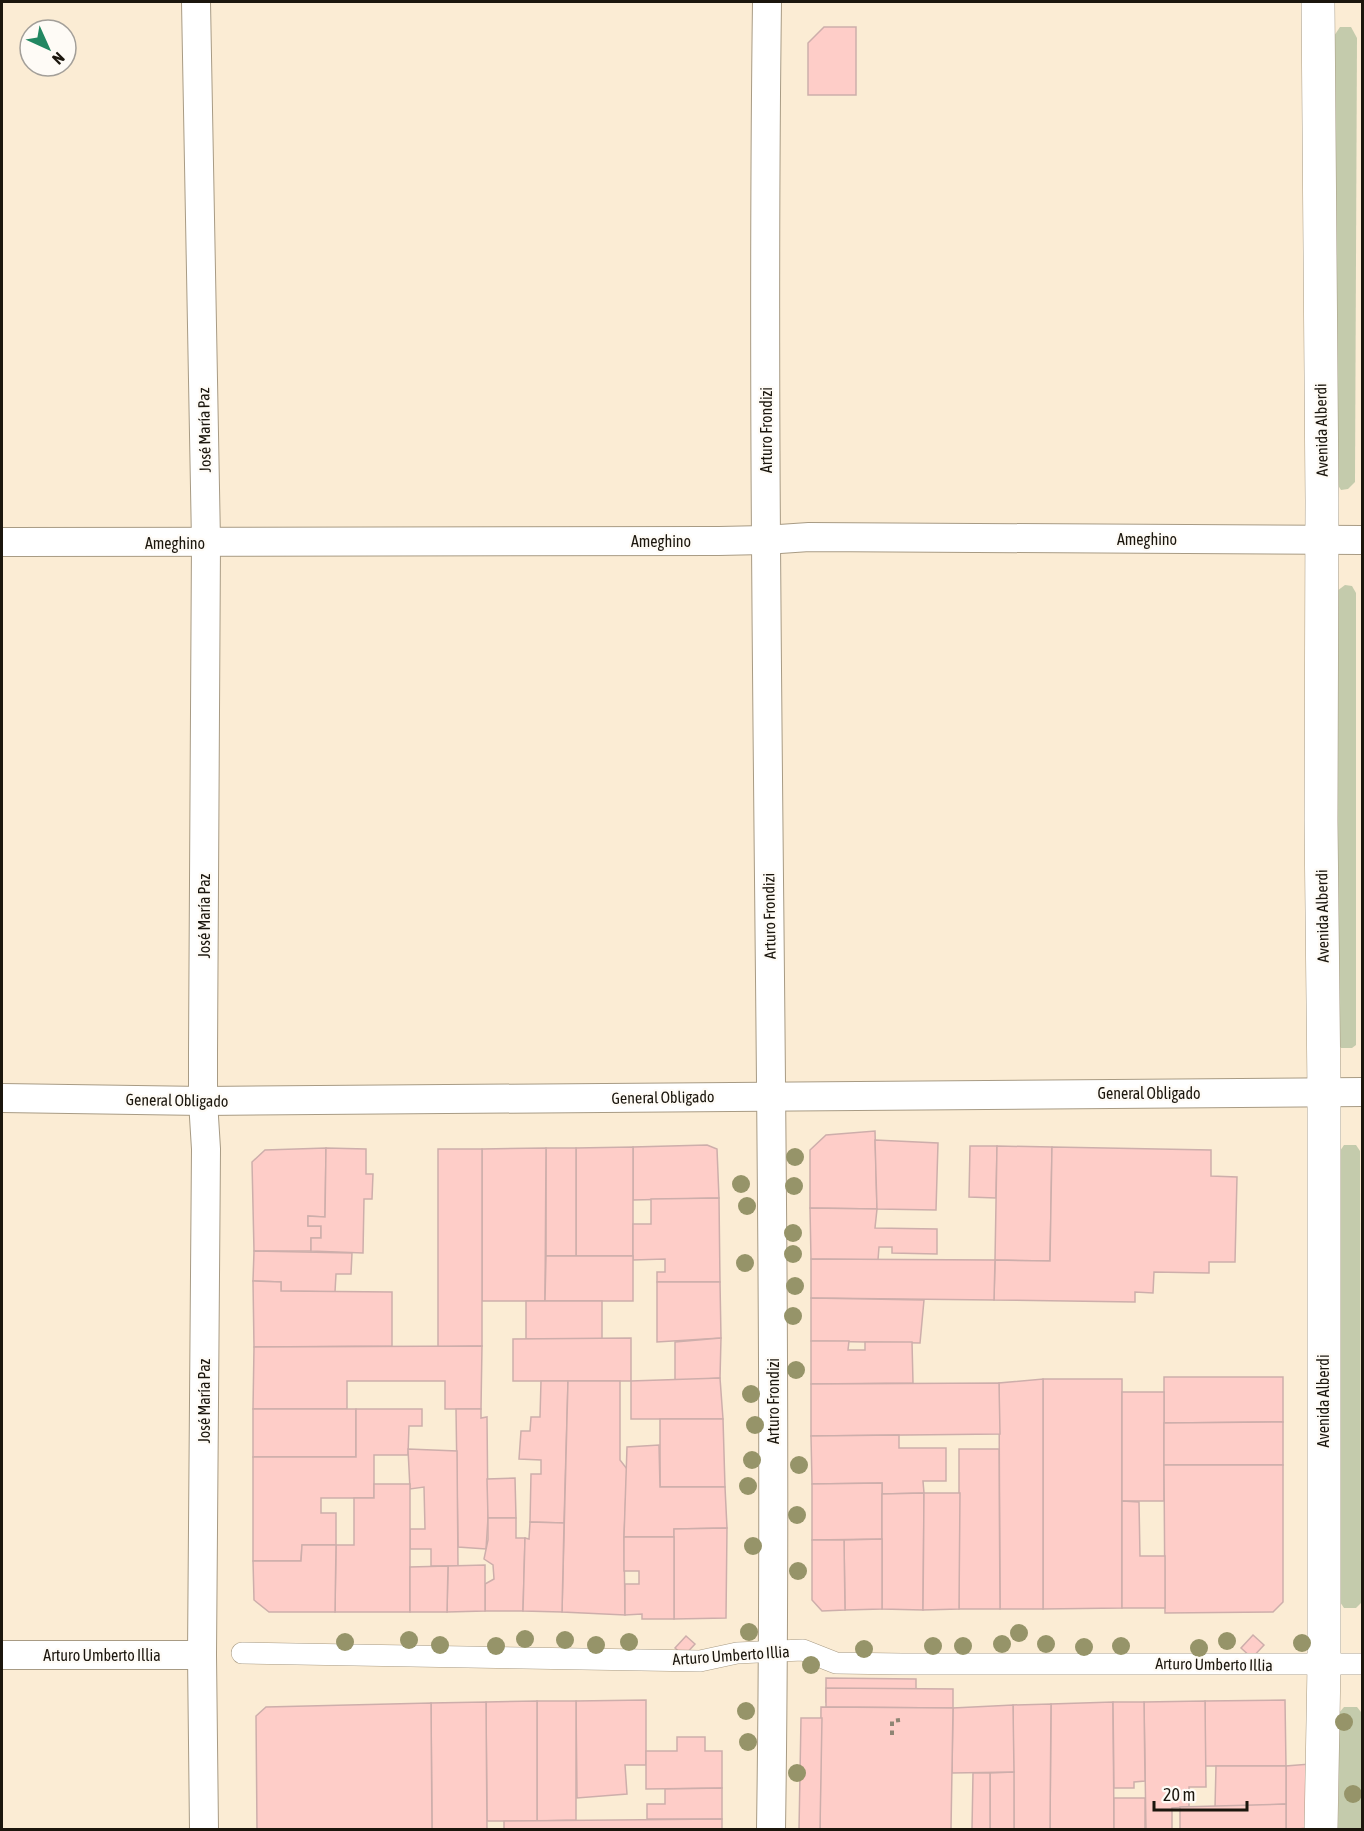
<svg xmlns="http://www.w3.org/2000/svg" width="1364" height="1831" font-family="'Asap Condensed',sans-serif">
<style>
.green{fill:#c4cbac}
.building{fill:#fecdc8;stroke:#cdaeab;stroke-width:1.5}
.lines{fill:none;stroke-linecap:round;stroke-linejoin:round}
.pedestrian-casing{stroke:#a89b84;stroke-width:22}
.minor-casing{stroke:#a89b84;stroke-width:30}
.secondary-casing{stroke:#a89b84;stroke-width:34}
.path{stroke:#8f8574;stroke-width:4;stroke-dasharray:4.5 4.5;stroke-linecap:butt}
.pedestrian{stroke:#fff;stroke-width:21}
.minor{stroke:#fff;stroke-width:28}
.secondary{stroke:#fff;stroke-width:33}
.tree{fill:#969469}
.labels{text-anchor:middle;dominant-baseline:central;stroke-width:4.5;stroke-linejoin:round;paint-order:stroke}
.street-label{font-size:16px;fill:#1b160d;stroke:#fefbf6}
</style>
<rect width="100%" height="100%" fill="#fbecd4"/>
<g class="green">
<path d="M1340,27H1351L1357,38L1355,482L1348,489L1341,490L1336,482L1332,39Z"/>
<path d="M1345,585L1352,586L1356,593V1045L1352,1048H1341L1338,1044L1333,594Z"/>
<path d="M1344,1145H1356L1360,1151L1361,1603L1356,1608H1344L1340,1602L1338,1154Z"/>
<path d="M1344,1707H1357L1361,1712V1829L1338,1830L1339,1713Z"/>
</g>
<g class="building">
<path d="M824,27H856V95H808V43Z"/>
<path d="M875,1131L877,1209L810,1208V1150L826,1135Z"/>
<path d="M875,1140L938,1143L936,1210L877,1209Z"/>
<path d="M707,1145L717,1149L719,1198L633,1200V1147Z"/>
<path d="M970,1146H997L996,1198L969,1197Z"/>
<path d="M997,1146L1052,1147L1050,1261L995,1260Z"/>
<path d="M633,1147V1256H576V1148Z"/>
<path d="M1052,1147L1211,1150V1176L1237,1177L1235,1262H1209V1273L1154,1272L1153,1293L1135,1292V1302L994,1300L995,1260L1050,1261Z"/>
<path d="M326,1148L325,1217L308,1216V1226H321V1238H311V1251H254L252,1162L265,1150Z"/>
<path d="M326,1148L366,1149V1174H373L372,1199H364L363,1253L311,1251V1238H321V1226H308V1216L325,1217Z"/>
<rect x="546" y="1148" width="30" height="108"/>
<path d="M546,1148L545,1301H482V1149Z"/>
<path d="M438,1149H482V1346L438,1347Z"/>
<path d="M719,1198L720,1282H657V1272H665V1259L633,1260V1224H651V1199Z"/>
<path d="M810,1208L877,1209L875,1228L937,1229V1254L892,1253V1247H879L878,1260L811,1259Z"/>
<path d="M254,1251L352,1253L351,1274H336L335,1292L281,1291V1282L253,1281Z"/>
<path d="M546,1256H633V1301H545Z"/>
<path d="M811,1259L995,1260L994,1300L811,1298Z"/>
<path d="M253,1281L281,1282V1291L392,1292V1346L254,1347Z"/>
<path d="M657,1282H720L721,1338L657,1342Z"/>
<path d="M811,1298L924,1300L920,1343L811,1341Z"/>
<rect x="526" y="1301" width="76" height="38"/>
<path d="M631,1338V1381H513V1339Z"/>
<path d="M721,1338L720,1378L675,1381V1342Z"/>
<path d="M811,1341H849L848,1350H865V1342H912L913,1383L811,1384Z"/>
<path d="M482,1346L481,1409H445V1381H347V1409H253L254,1347Z"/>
<path d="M1164,1377H1283V1422L1164,1423Z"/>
<path d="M720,1378L723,1419H631V1381Z"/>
<path d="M1043,1379H1122V1608L1043,1609Z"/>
<path d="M1043,1379V1609H1000L999,1383Z"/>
<path d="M541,1381H568L564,1523L530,1522L531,1474H541V1460L519,1459L521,1431H530L531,1417H540Z"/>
<path d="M568,1381H620V1460L627,1469L624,1537L625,1615L562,1612Z"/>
<path d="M999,1383L1000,1434L811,1436V1384Z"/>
<rect x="1122" y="1392" width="42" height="109"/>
<rect x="253" y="1409" width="103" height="48"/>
<path d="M356,1409H422V1426H409L408,1455H374V1498H321V1513H336V1545H302L301,1561H253V1457H356Z"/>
<path d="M456,1409H481V1418L487,1417L488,1518L486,1549L458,1547Z"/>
<path d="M660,1419H723L725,1487H660Z"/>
<path d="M1283,1422V1465H1164V1423Z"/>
<path d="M899,1435V1448H946V1481H923L924,1493L882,1494V1483L812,1484L811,1436Z"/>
<path d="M659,1445L660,1487H725L727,1528L674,1529V1537H624L627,1447Z"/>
<path d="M408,1449L457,1451L458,1566H431V1549H410V1529H425L424,1487L410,1489Z"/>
<path d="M959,1449H999L1000,1609H959Z"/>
<path d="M1164,1465H1283V1602L1273,1612L1165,1613Z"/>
<path d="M515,1478L516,1518H488L487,1479Z"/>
<path d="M882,1483V1539L812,1540V1484Z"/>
<path d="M374,1484H410V1612H335L336,1545H354V1498H374Z"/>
<path d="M924,1493L923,1610L882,1609V1494Z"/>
<path d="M924,1493H960L959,1609L923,1610Z"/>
<path d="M1122,1501L1139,1502L1140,1556H1165V1608H1122Z"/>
<path d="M488,1518H516V1538H525L523,1611H485V1584L494,1579L493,1565L484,1559L488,1540Z"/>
<path d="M530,1522L564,1523L562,1612L523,1611L525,1538L529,1539Z"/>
<path d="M727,1528L726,1618L674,1619V1529Z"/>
<path d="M624,1537H674V1619H642V1614L625,1615V1584H639V1571H624Z"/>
<path d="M882,1539V1609L845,1610L844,1540Z"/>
<path d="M812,1540H844L845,1610L822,1611L812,1600Z"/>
<path d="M302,1545H336L335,1612H269L254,1600L253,1561H301Z"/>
<path d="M485,1565V1611L447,1612L448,1566Z"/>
<path d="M448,1566L447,1612H410V1567Z"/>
<path d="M1253,1635L1264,1645L1252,1658L1241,1648Z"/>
<path d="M686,1636L695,1644L684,1656L675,1648Z"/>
<path d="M826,1678L916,1679V1702H826Z"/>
<path d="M826,1688L953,1689V1708L826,1707Z"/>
<path d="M646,1700V1765H625L627,1794L577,1798L576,1701Z"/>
<path d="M1285,1700L1286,1766H1205V1701Z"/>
<path d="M537,1701H576V1820L537,1821Z"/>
<path d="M537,1701V1821H487L486,1702Z"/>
<path d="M1205,1701L1206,1787H1189V1807L1172,1808V1830H1146L1144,1702Z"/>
<path d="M486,1702L487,1830H432L431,1703Z"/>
<path d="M1113,1702L1114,1830H1050L1051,1704Z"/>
<path d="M1113,1702H1144L1145,1781L1134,1782V1788H1114Z"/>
<path d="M431,1703L432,1830H257L256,1716L266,1707Z"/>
<path d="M1051,1704L1050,1830H1014L1013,1705Z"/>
<path d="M1013,1705L1014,1772L952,1773L953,1708Z"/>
<path d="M821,1707L953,1708L951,1830H820Z"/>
<path d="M801,1718H822L820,1830H799Z"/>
<path d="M677,1737H705V1751H722V1788L646,1789V1751H677Z"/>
<path d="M1310,1764L1309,1828L1286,1830V1766Z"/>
<path d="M1216,1766H1286V1804L1215,1808Z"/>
<path d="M1014,1772V1830H990V1773Z"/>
<path d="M973,1773H990V1830H972Z"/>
<path d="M722,1788V1819H647V1804H665V1789Z"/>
<rect x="1114" y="1798" width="31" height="32"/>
<path d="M1286,1804V1830H1180V1807Z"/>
<path d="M722,1819V1830H504V1821Z"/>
</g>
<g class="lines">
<g class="pedestrian-casing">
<path id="pedestrian" d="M242,1653L700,1661L737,1653L803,1650L836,1663L902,1664H1362"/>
</g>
<g class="minor-casing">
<g id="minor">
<path d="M196,2L206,542L203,1053V1101L206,1149L202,1655L204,1830"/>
<path d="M767,2C759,611 780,1220 771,1830"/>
<path d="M2,542L719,541L765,540L809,537L1362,540"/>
<path d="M2,1098L203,1101L1362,1092"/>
<path d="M2,1655H202"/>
</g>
</g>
<g class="secondary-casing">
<path id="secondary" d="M1318,2L1322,500L1321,821L1324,1092V1665L1321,1830"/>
</g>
<path class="path" d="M892,1735V1721L900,1720"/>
<use href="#pedestrian" class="pedestrian"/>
<use href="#minor" class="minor"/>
<use href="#secondary" class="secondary"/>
</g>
<g class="tree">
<circle cx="795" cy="1157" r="9"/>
<circle cx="741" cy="1184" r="9"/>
<circle cx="794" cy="1186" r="9"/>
<circle cx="747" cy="1206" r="9"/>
<circle cx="793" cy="1233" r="9"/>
<circle cx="793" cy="1254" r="9"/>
<circle cx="745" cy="1263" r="9"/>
<circle cx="795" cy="1286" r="9"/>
<circle cx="793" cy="1316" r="9"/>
<circle cx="796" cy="1370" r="9"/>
<circle cx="751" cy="1394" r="9"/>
<circle cx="755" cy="1425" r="9"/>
<circle cx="752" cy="1460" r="9"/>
<circle cx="799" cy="1465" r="9"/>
<circle cx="748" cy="1486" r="9"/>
<circle cx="797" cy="1515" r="9"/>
<circle cx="753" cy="1546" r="9"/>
<circle cx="798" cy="1571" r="9"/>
<circle cx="749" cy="1632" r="9"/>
<circle cx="1019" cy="1633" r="9"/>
<circle cx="525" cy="1639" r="9"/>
<circle cx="409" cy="1640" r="9"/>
<circle cx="565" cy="1640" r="9"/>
<circle cx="1227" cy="1641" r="9"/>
<circle cx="345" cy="1642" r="9"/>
<circle cx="629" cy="1642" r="9"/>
<circle cx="1302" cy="1643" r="9"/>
<circle cx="1002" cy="1644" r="9"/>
<circle cx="1046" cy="1644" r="9"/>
<circle cx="440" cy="1645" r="9"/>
<circle cx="596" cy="1645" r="9"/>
<circle cx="496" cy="1646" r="9"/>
<circle cx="933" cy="1646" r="9"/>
<circle cx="963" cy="1646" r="9"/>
<circle cx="1121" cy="1646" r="9"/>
<circle cx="1084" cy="1647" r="9"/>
<circle cx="1199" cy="1648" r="9"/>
<circle cx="864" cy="1649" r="9"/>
<circle cx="811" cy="1665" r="9"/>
<circle cx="746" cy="1711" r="9"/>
<circle cx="1344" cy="1722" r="9"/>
<circle cx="748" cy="1742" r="9"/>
<circle cx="797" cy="1773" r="9"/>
<circle cx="1353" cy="1794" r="9"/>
</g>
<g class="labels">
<g class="street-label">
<text transform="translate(204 430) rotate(-91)">José María Paz</text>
<text transform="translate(766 430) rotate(-90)">Arturo Frondizi</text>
<text transform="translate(1321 430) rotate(-91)">Avenida Alberdi</text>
<text x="1147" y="539">Ameghino</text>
<text x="661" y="541">Ameghino</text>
<text x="175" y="543">Ameghino</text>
<text transform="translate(204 916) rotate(-90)">José María Paz</text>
<text transform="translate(769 916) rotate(-91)">Arturo Frondizi</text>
<text transform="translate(1322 916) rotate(-91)">Avenida Alberdi</text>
<text x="1149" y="1093">General Obligado</text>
<text transform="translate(663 1097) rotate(-1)">General Obligado</text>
<text transform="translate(177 1100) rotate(1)">General Obligado</text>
<text transform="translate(204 1401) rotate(-90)">José María Paz</text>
<text transform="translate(773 1401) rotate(-90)">Arturo Frondizi</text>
<text transform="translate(1323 1401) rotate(-90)">Avenida Alberdi</text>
<text x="102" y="1655">Arturo Umberto Illia</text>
<text transform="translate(731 1655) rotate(-4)">Arturo Umberto Illia</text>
<text transform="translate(1214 1664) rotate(1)">Arturo Umberto Illia</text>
</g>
</g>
<rect width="1364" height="1831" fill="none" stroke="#1b160d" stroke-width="6"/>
<g transform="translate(48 48) rotate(135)"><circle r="28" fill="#fefbf6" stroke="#a39f99" stroke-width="1.5"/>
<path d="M0-4.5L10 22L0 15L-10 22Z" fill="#228761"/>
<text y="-9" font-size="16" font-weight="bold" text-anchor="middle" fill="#1b160d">N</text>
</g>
<path d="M1154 1801v9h93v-9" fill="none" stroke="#1b160d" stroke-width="3"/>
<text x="1163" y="1801" font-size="18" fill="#1b160d" stroke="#fefbf6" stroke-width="4.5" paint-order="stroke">20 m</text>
</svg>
